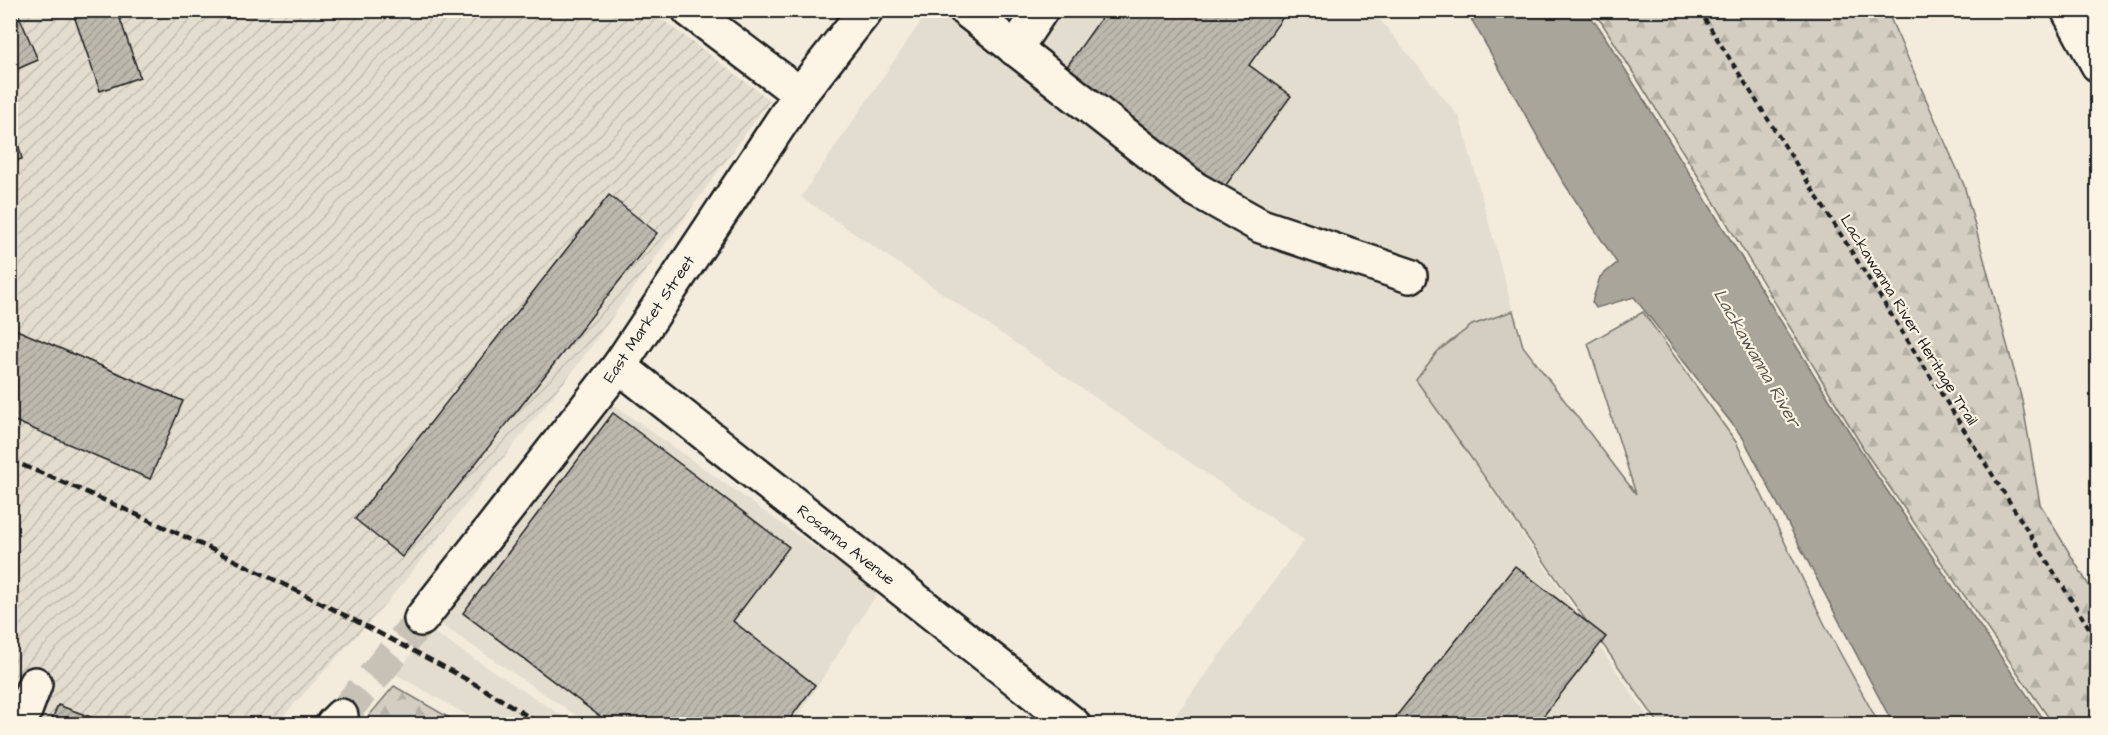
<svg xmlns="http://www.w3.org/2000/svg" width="2108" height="735" font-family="'Architects Daughter',sans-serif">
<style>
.built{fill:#e3ddcf}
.industrial{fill:url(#industrial-furrows)}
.green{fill:#d3cec1;stroke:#78756e;stroke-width:1.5}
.forest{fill:url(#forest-firs);stroke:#78756e;stroke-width:1.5}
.water{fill:#aaa59b;stroke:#716e68;stroke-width:1.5}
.building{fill:url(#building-hatch);stroke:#1c1c1c;stroke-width:1.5}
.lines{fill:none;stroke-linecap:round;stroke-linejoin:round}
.minor-tunnel{stroke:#c8c2b6;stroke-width:33;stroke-dasharray:33 16;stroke-linecap:butt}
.minor-casing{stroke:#1c1c1c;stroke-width:38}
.major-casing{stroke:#1c1c1c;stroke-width:38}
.path{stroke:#1c1c1c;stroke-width:4;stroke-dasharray:6 4.5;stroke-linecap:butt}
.minor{stroke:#fcf5e5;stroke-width:33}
.major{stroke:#fcf5e5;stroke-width:33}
.rail{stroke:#1c1c1c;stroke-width:4.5;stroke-dasharray:9 4.5;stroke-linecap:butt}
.labels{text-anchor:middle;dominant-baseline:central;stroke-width:4.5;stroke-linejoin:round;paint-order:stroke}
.street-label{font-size:16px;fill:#1c1c1c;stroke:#fcf5e5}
.water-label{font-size:18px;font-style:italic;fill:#55534f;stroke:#fcf5e5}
</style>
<defs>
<pattern id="industrial-furrows" width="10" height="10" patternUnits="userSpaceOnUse" patternTransform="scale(1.5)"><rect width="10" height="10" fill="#e3ddcf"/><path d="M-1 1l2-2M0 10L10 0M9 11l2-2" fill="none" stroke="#c2bdb1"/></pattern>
<pattern id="forest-firs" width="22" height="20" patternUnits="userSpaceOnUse" patternTransform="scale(1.5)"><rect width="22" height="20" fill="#d3cec1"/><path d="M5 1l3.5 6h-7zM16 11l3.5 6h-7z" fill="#b5b0a5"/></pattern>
<pattern id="building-hatch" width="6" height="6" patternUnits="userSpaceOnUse" patternTransform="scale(1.5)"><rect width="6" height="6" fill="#beb9ae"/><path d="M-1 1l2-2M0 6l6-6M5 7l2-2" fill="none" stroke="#a39e95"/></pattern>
</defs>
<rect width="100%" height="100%" fill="#f3ecdd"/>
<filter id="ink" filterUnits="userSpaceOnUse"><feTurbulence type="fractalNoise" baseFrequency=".0167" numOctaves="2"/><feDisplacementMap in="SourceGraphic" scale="12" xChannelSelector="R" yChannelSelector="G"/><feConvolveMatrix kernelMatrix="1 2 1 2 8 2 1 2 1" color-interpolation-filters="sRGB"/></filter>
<g filter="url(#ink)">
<g class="built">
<path d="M928,11H1373L1460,118L1513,311L1472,325L1416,380L1653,724H1169L1304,540L801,197Z"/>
<path d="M610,402L878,592L793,724H589L440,624Z"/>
<path d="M428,629L575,724H483L397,675Z"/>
</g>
<path class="industrial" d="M10,11H651L770,100L576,367L390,599L276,724H11Z"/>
<path class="green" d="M1513,311L1523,346L1636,494L1588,343L1643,312L1736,442L1827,629L1879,724H1659L1416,380L1437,352L1472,325Z"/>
<g class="forest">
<path d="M1591,11H1887L1964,185L2022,400L2040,504L2097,599V724H2053L1868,456L1708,192L1602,23Z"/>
<path d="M394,686L460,724H362Z"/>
</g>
<path class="water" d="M1465,11H1584L1599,27L1873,470L2047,724H1893L1743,438L1634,297L1596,308L1592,302L1600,277L1617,263L1562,180L1473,22Z"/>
<g class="building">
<path d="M72,10H117L140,77L100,91Z"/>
<path d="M1107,10H1288L1249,65L1291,96L1223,189L1063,72Z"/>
<path d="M17,11L38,60L15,70L10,58V14Z"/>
<path d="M14,126L22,159L10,162V127Z"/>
<path d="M609,195L657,233L402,557L355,519Z"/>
<path d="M10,327L183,401L150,479L10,419Z"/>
<path d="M613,413L789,547L733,621L815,685L786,724H610L463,613Z"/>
<path d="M1515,566L1606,637L1537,724H1390Z"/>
<path d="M58,705L110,724H50Z"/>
</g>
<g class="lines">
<path class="minor-tunnel" d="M341,716L421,619"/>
<g class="minor-casing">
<g id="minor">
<path d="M689,10L800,94"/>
<path d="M966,10L1195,189L1261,226L1410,276"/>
<path d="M1015,49L1041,10"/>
<path d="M619,366L1073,724"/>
<path d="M421,619L619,366L800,94L866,10"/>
<path d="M20,724L35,684"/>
<path d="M333,724L341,716"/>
</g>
</g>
<g class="major-casing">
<path id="major" d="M2068,10L2098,65"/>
</g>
<path class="path" d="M1699,10L2098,642"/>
<use href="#minor" class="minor"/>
<use href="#major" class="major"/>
<path class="rail" d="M10,460C134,511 255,568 373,630C429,659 487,688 539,724"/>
</g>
</g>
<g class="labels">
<g class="street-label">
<text transform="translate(649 319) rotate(-56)">East Market Street</text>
<text transform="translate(1909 320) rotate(58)">Lackawanna River Heritage Trail</text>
<text transform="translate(846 545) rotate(38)">Rosanna Avenue</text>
</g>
<g class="water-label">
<text transform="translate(1757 358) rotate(60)">Lackawanna River</text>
</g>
</g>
<rect width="2108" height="735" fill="none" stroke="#fcf5e5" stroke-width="36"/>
<rect x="18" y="18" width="2072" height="699" fill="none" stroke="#1c1c1c" stroke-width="2" filter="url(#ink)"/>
</svg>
